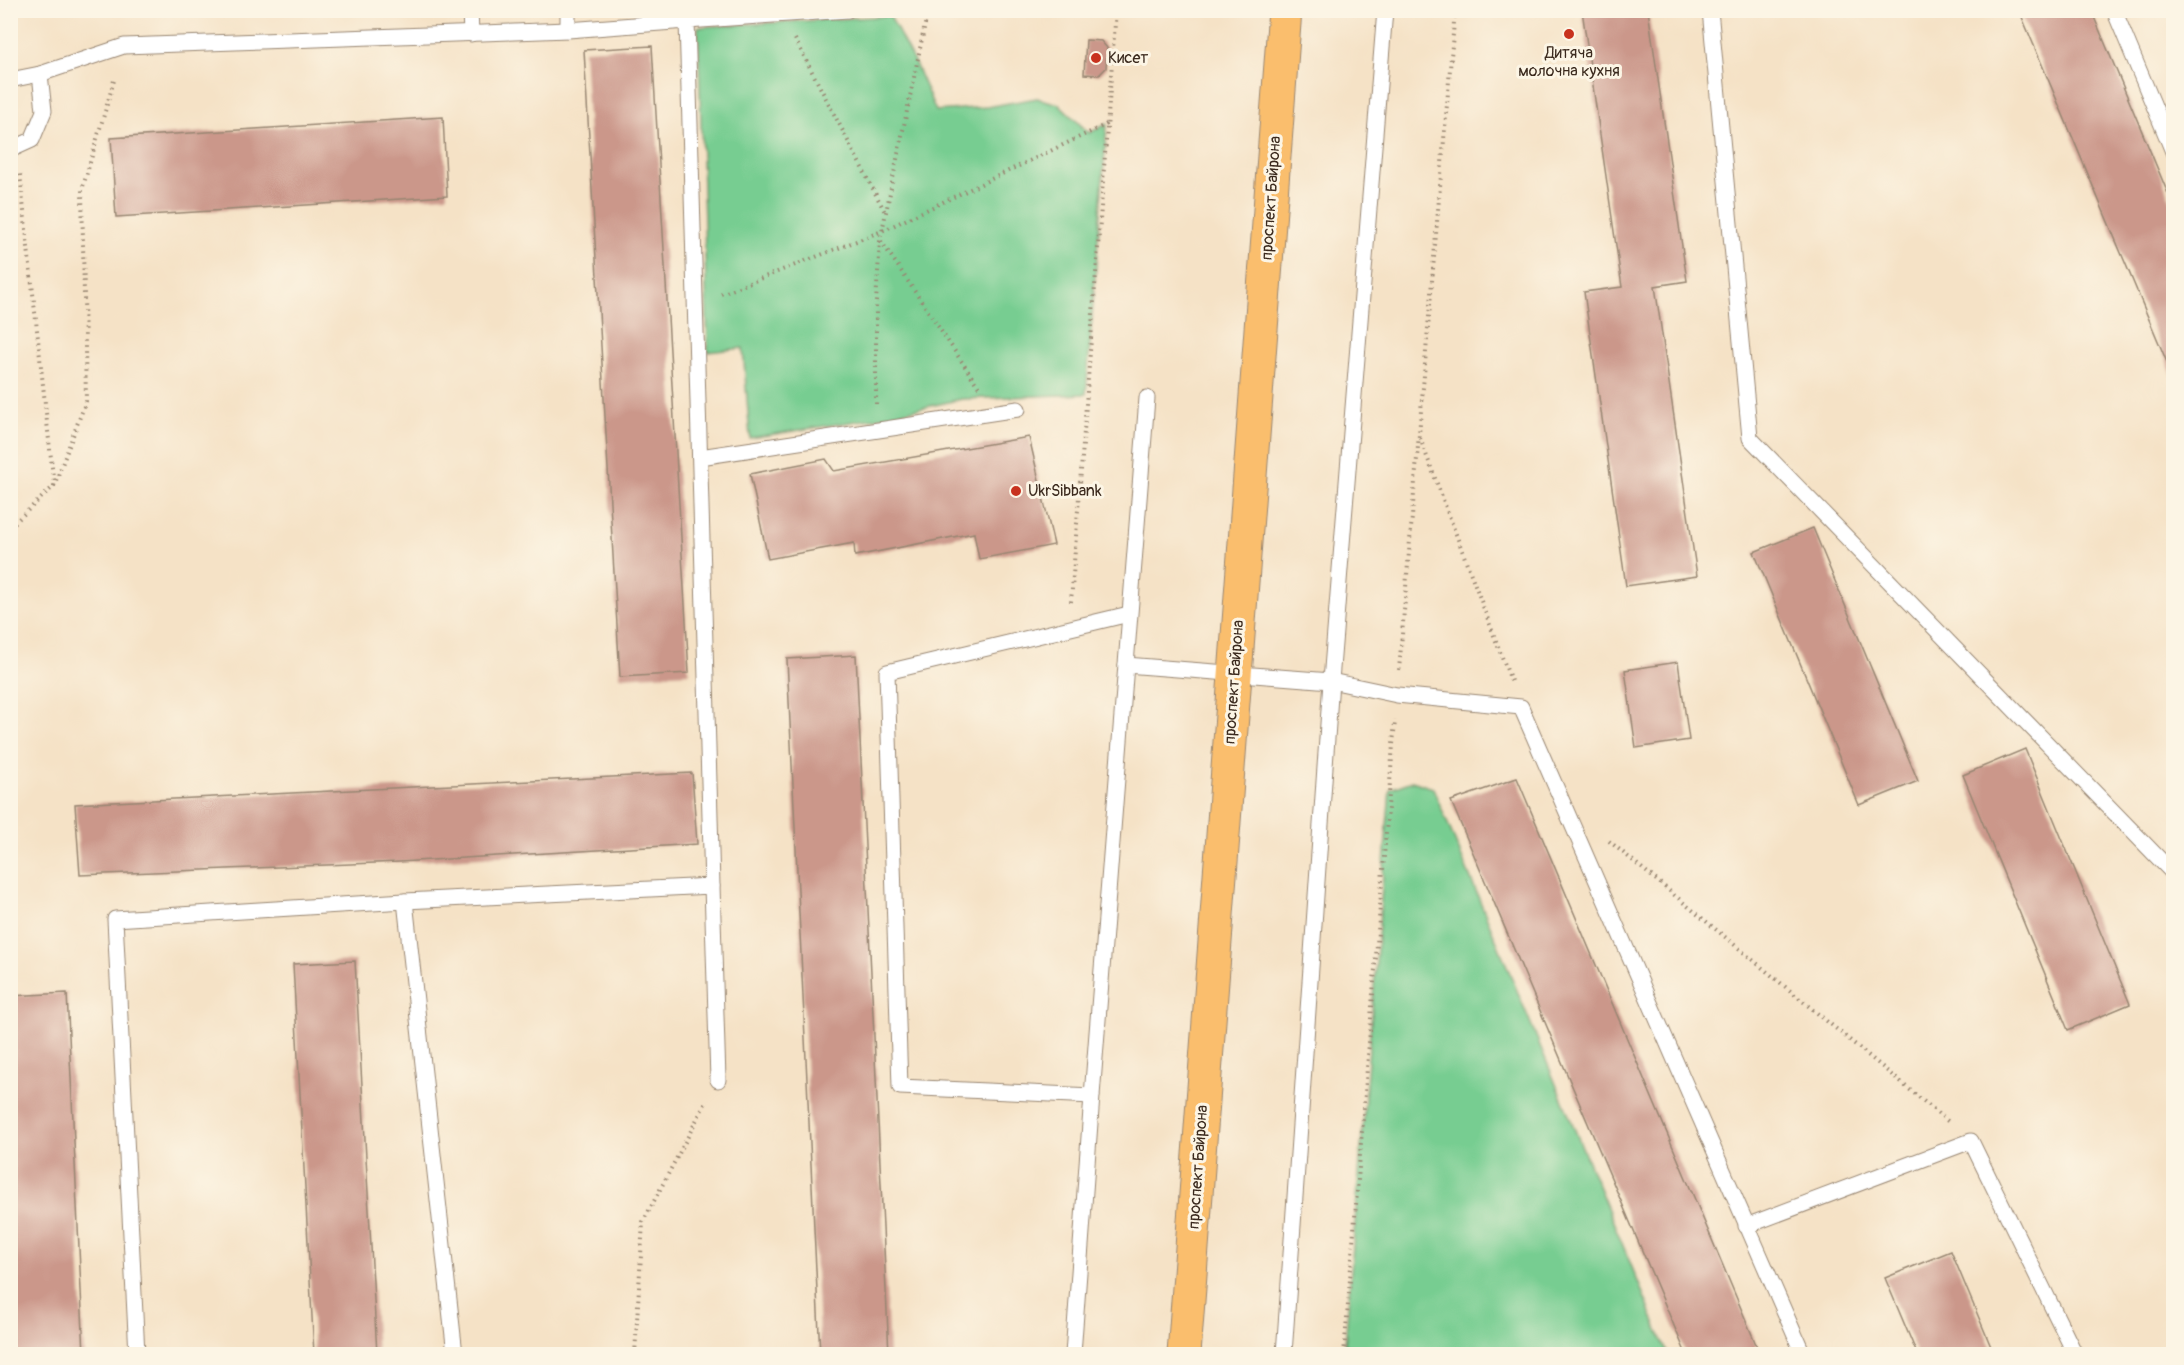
<svg xmlns="http://www.w3.org/2000/svg" width="2184" height="1365" font-family="Pangolin,sans-serif">
<style>
.green{fill:#77cd91;stroke:#597c58;stroke-width:1.5}
.building{fill:#cb978a}
.lines{fill:none;stroke-linecap:round;stroke-linejoin:round}
.service-casing{stroke:#988672;stroke-width:17}
.primary-casing{stroke:#988672;stroke-width:35}
.path{stroke:#988672;stroke-width:4;stroke-dasharray:1.5 4.5;stroke-linecap:butt}
.service{stroke:#fff;stroke-width:15}
.primary{stroke:#fabe6d;stroke-width:33}
.poi-dot{fill:#c8321e;stroke:#fcf5e5;stroke-width:2}
.labels{text-anchor:middle;dominant-baseline:central;stroke-width:6;stroke-linejoin:round;paint-order:stroke}
.poi-label{font-size:16px;fill:#3b2a1e;stroke:#fcf5e5;text-anchor:start}
.street-label{font-size:16px;fill:#3b2a1e;stroke:#fcf5e5}
</style>
<rect width="100%" height="100%" fill="#fcf5e5"/>
<filter id="ink" filterUnits="userSpaceOnUse"><feTurbulence type="fractalNoise" baseFrequency=".0167" numOctaves="2"/><feDisplacementMap in="SourceGraphic" scale="12" xChannelSelector="R" yChannelSelector="G"/><feConvolveMatrix kernelMatrix="1 2 1 2 8 2 1 2 1" color-interpolation-filters="sRGB"/></filter>
<filter id="wash" filterUnits="userSpaceOnUse"><feTurbulence type="fractalNoise" baseFrequency=".008" numOctaves="4" result="noise"/><feDisplacementMap in="SourceGraphic" scale="24" xChannelSelector="R" yChannelSelector="G"/><feGaussianBlur stdDeviation="1.35" result="paint"/><feColorMatrix in="noise" values="0 0 0 0 0 0 0 0 0 0 0 0 0 0 0 0 0 1.4 0 .05"/><feComposite in="paint" operator="in"/></filter>
<g filter="url(#wash)">
<rect width="100%" height="100%" fill="#f5e2c6"/>
<g class="green">
<path d="M890,16L916,66L936,111L987,107L1037,98L1059,104L1089,133L1107,124L1086,394L962,399L876,418L750,438L743,348L708,352L698,27Z"/>
<path d="M1412,781L1433,788L1668,1354H1388L1345,1345L1390,789Z"/>
</g>
<g id="blocks">
<g class="building">
<path d="M1582,10H1648L1687,281L1655,286L1697,576L1626,586L1584,292L1622,287Z"/>
<path d="M2019,10H2091L2174,208V379Z"/>
<path d="M1086,40L1101,41L1107,48L1106,68L1099,75L1084,74Z"/>
<path d="M652,46L689,673L620,677L584,50Z"/>
<path d="M443,117L447,196L116,217L111,138Z"/>
<path d="M1029,437L1054,545L979,559L974,533L855,556L854,543L768,559L750,474L826,459L834,471Z"/>
<path d="M1813,528L1918,781L1859,805L1754,552Z"/>
<path d="M856,655L889,1354H820L787,659Z"/>
<path d="M1678,662L1689,740L1636,748L1625,670Z"/>
<path d="M2025,749L2130,1004L2068,1030L1963,775Z"/>
<path d="M692,773L697,844L399,862L80,875L75,804Z"/>
<path d="M1517,778L1737,1299L1760,1354H1686L1451,801Z"/>
<path d="M355,961L377,1354H314L293,964Z"/>
<path d="M67,993L84,1354H10V996Z"/>
<path d="M1951,1251L1966,1287L1994,1354H1917L1885,1278Z"/>
</g>
</g>
</g>
<g filter="url(#ink)">
<use href="#blocks" fill-opacity="0" stroke="#988672" stroke-width="1.5"/>
<g class="lines">
<g class="service-casing">
<g id="service">
<path d="M470,10L471,34"/>
<path d="M568,10V30"/>
<path d="M1710,10L1750,438L2174,874"/>
<path d="M2114,10L2174,154"/>
<path d="M10,80L40,74L124,46L568,30L687,21"/>
<path d="M10,150L32,140L44,111L40,74"/>
<path d="M700,457L1018,409"/>
<path d="M1126,665L1331,681L1397,695L1521,707L1803,1354"/>
<path d="M712,886L687,21L848,10"/>
<path d="M405,901L712,886L718,1080"/>
<path d="M1092,1096L900,1087L887,672L1129,614"/>
<path d="M1746,1226L1971,1141L2075,1354"/>
<path d="M137,1354L115,919L405,901L455,1354"/>
<path d="M1073,1354L1092,1096L1147,398"/>
<path d="M1284,1354L1331,681L1385,10"/>
</g>
</g>
<g class="primary-casing">
<path id="primary" d="M1184,1354L1285,10"/>
</g>
<g class="path">
<path d="M795,39L886,214"/>
<path d="M881,241L980,389"/>
<path d="M721,294L882,231L1107,124"/>
<path d="M876,404V302L880,241L928,10"/>
<path d="M1420,438L1511,681"/>
<path d="M54,486L86,401L82,190L115,77"/>
<path d="M10,527L54,486L20,174"/>
<path d="M1071,602L1116,10"/>
<path d="M1399,670L1455,10"/>
<path d="M1609,841L1950,1123"/>
<path d="M635,1354L643,1222L706,1102"/>
<path d="M1344,1354L1395,720"/>
</g>
<use href="#service" class="service"/>
<use href="#primary" class="primary"/>
</g>
</g>
<g class="poi-dot">
<circle cx="1569" cy="34" r="6"/>
<circle cx="1096" cy="58" r="6"/>
<circle cx="1016" cy="491" r="6"/>
</g>
<g class="labels">
<g class="poi-label">
<text x="1569" y="53" text-anchor="middle">Дитяча<tspan x="1569" dy="18">молочна кухня</tspan></text>
<text x="1108" y="58">Кисет</text>
<text x="1028" y="491">UkrSibbank</text>
</g>
<g class="street-label">
<text transform="translate(1271 198) rotate(-86)">проспект Байрона</text>
<text transform="translate(1234 682) rotate(-86)">проспект Байрона</text>
<text transform="translate(1198 1167) rotate(-86)">проспект Байрона</text>
</g>
</g>
<rect width="2184" height="1365" fill="none" stroke="#fcf5e5" stroke-width="36"/>
</svg>
